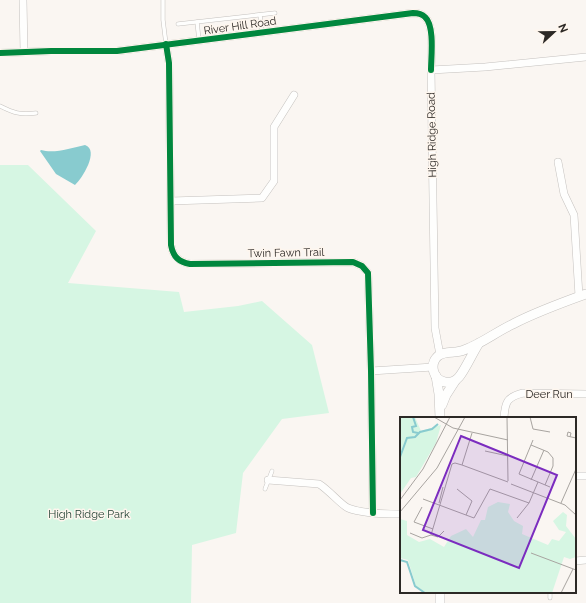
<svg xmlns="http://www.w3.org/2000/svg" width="586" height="603" font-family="Raleway,sans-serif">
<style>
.green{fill:#d6f6e3}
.water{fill:#88cbcf}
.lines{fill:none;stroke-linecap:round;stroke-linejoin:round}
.service-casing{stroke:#c4c1be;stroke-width:4.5}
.minor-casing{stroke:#c4c1be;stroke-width:8}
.tertiary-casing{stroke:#c4c1be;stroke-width:10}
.service{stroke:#fefefd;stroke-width:3.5}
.minor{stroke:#fefefd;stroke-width:7}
.tertiary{stroke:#fefefd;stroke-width:9}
.cycleway-casing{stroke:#fef6ee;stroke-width:8}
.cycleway{stroke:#00873e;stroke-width:6}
.labels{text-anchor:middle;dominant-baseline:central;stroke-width:3;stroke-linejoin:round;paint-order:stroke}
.street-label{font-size:11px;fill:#2c2926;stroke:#fef6ee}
.park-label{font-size:11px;fill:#1a3c2d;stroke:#fef6ee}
.inset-river{fill:none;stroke:#88cbcf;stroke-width:2}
.inset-road{fill:none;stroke:#a8a4a0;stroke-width:1}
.view{fill:#7b2cbf;fill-opacity:0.15;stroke:#7b2cbf;stroke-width:2}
.inset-edge{fill:none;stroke:#2c2926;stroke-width:2}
</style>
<rect width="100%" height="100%" fill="#faf6f2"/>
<path class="green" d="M0,165H28L96,231L68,283L179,292L184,312L238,306L262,301L312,345L329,413L282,419L243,473L236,533L192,545L191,603H0Z"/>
<path class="water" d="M85,145C100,150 82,179 75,185L56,174L40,151L41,150C54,154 71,148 85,145Z"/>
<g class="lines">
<g class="service-casing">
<g id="service">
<path d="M163,0V20L166,44"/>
<path d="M260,15L262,32"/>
<path d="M197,22L199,40"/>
<path d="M178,24L275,13"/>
<path d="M0,106C14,113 20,115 36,113"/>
<path d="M265,489L272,471"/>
<path d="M550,592V598"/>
</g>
</g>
<g class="minor-casing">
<g id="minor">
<path d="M23,0L24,52"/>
<path d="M166,44L169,63L171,245C173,257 179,262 190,264L353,262L362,266L368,273L371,371L373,513"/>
<path d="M0,53L51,51H117L413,13C418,13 422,14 425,17C435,26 431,58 431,70"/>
<path d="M558,162L564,194L574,215L579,296"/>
<path d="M171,201L262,198L274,181V127L294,95"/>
<path d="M440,355L435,328L431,70L485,67L586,57"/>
<path d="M371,371L433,367"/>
<path d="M504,418C505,402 507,397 523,393L586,394"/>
<path d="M575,476H586"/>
<path d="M268,480L319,484C329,490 341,505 348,508C360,513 387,514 401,514"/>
<path d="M575,561L586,560"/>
</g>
</g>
<g class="tertiary-casing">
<g id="tertiary">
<path d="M479,343C473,352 465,370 459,377C456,381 450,383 445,382C433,380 429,364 438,356C445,350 456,354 464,350C481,344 496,332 513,324C536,312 561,303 586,294"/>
<path d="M436,376L439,394L440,418"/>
<path d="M442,405L446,395L455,381"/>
<path d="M440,592V603"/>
</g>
</g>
<use href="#service" class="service"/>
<use href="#minor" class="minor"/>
<use href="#tertiary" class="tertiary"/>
<g class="cycleway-casing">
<g id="cycleway">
<path d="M166,44L169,63L171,245C173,257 179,262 190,264L353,262L362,266L368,273L371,371L373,513"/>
<path d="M0,53L51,51H117L413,13C418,13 422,14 425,17C435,26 431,58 431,70"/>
</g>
</g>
<use href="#cycleway" class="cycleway"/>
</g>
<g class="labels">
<g class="street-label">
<text transform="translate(240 26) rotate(-8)">River Hill Road</text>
<text transform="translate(432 135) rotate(-91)">High Ridge Road</text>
<text transform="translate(286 253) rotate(-1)">Twin Fawn Trail</text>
<text x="549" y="394">Deer Run</text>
</g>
<g class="park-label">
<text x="89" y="514">High Ridge Park</text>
</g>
</g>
<g transform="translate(400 417)">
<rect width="176" height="176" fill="#faf6f2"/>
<path d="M0,0H15L21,14L41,8L36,26L16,60L11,61L0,77ZM98,85L110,87L108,95L114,104L123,109L122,117L148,128L152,122L159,124L166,115L159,113L153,104L163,95L167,98L166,109L176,122V140L170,142L164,140L152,176H27L16,169L8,143L0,141V102L7,104V118L19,125L30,122L44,130L51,119L66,112L73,120L81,103H85L88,90Z" fill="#d6f6e3"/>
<path class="inset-river" d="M13,0L16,9L12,10L13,15L18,16M0,40L7,21L15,20L20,15L32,12L38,7M0,143L7,145L15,169L25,176"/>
<path class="inset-road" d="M34,0L53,11L108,23M107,0L108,64M130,0L133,12L150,15M72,16L62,48L108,65M170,20L171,16L168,15L167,19L176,21M133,23L119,57L150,70M131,28L148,35L153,41V49L145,68M85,34L108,39M131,63L144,33M111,67L165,88L176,98M57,72L72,84L66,98M23,82L74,101L90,72L129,86M0,83L23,52L50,0M39,86L43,70M161,86L176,52M22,90L14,105L33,112M0,95L37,51L65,0M117,101L129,86L138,65M10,116L22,121L31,118M31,118L52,47L55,46L62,48M31,118L38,120L44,114M131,136L176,153M161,176L173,152"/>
<path class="view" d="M61,19L157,58L119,151L23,113Z"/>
<rect width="176" height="176" class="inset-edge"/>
</g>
<g transform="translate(554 32) rotate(68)" stroke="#fef6ee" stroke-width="3" paint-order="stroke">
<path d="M0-3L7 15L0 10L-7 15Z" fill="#2c2926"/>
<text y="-6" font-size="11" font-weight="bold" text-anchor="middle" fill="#2c2926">N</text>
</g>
</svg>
